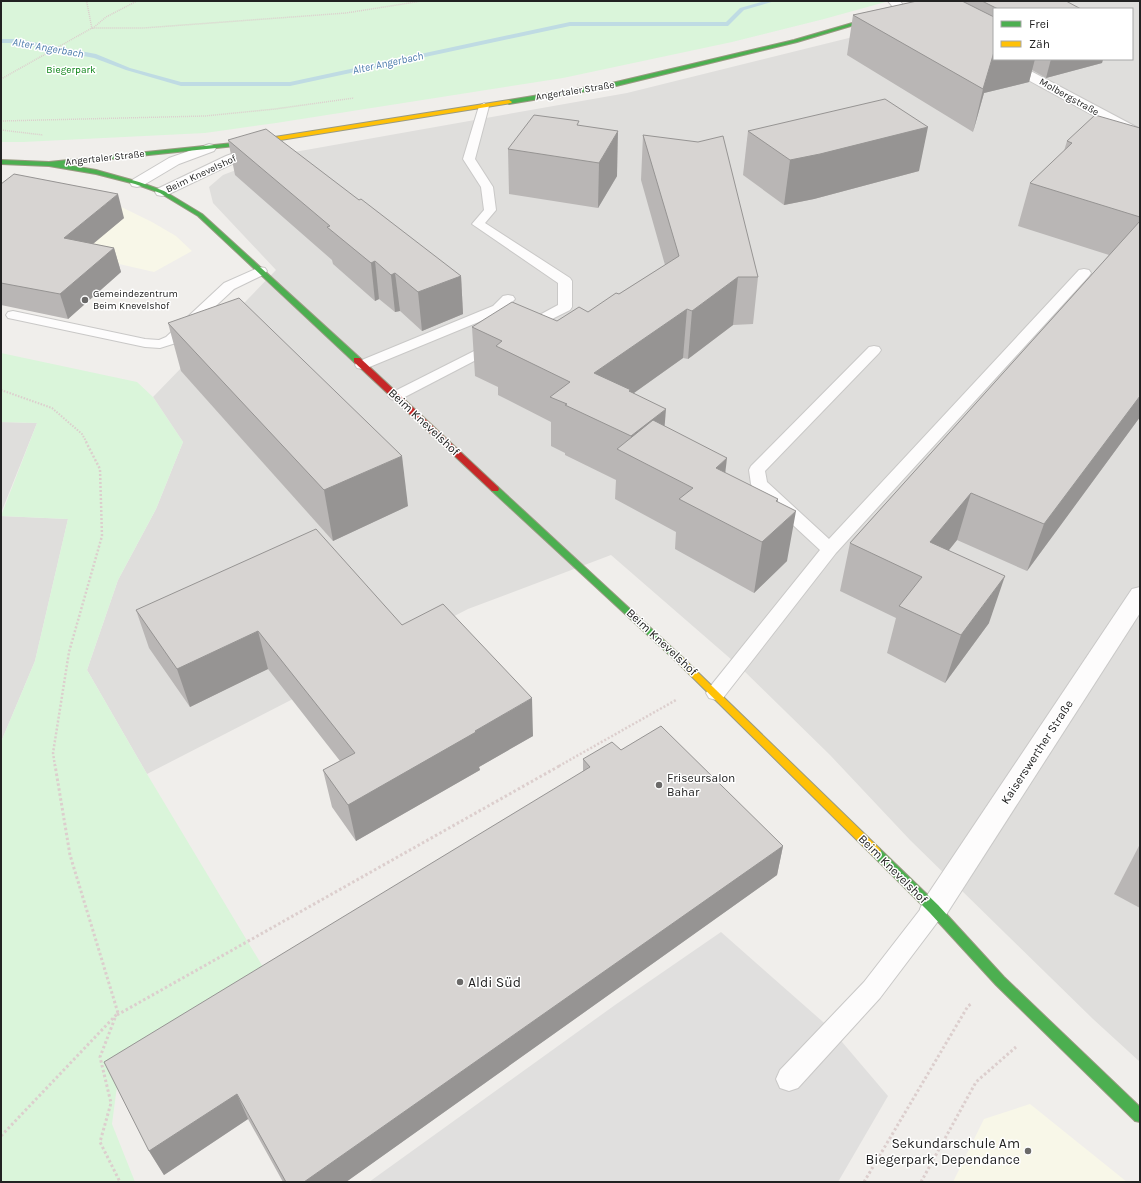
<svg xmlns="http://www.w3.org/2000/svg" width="1141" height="1183" font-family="Karla,sans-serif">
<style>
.residential{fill:#dfdedc;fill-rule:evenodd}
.education{fill:#f8f7e8}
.park{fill:#daf5da}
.parking{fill:#e0dfde}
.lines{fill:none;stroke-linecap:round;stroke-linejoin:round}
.stream{fill:#bfdbe3;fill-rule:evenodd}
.lane-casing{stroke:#c9c8c7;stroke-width:2}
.street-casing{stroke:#c9c8c7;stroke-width:2}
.fast-casing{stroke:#999a82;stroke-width:2}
.slow-casing{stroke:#999a82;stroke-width:2}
.jam-casing{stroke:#999a82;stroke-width:2}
.path-far3{stroke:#dccecd;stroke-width:1.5;stroke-dasharray:1 1;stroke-linecap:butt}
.path-far2{stroke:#dccecd;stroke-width:2;stroke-dasharray:1.5 1.5;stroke-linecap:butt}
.path-far1{stroke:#dccecd;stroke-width:2.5;stroke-dasharray:2 2;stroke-linecap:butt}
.path{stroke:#dccecd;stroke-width:3;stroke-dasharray:2.5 2.5;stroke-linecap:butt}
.lane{fill:#fdfcfc;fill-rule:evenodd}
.street{fill:#fdfcfc;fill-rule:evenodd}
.fast{fill:#4caf50;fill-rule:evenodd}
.slow{fill:#ffc107;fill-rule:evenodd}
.jam{fill:#c62828;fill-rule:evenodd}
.wall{fill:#b9b6b5}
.shaded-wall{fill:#969493}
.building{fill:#d7d4d2;stroke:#969493}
.poi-dot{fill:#6a6968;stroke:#fff;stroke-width:1.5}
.labels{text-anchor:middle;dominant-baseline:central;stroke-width:3;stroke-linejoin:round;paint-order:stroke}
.far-park-label{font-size:10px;fill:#0c8416;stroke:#fff}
.far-street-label{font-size:10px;fill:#222;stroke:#fff}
.far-poi-label{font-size:10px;fill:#222;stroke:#fff;text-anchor:start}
.far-water-label{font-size:11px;font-style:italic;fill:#4a7aab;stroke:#fff}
.street-label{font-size:12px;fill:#222;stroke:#fff}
.poi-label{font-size:12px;fill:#222;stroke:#fff;text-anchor:start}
.near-poi-label{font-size:14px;fill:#222;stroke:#fff;text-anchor:start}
</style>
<rect width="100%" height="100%" fill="#f0eeeb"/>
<g class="residential">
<path d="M966,1H1140V1062L1093,1019L910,840L830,755L740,667L611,555L468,609L147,774L87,670L118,580L156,509L183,442L153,397L276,270L213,203L209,187L223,175L272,156L627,93L877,31ZM994,9H1132V59H994Z"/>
<path d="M1,422L37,423L1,513Z"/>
<path d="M1,516L68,519L35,661L1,742Z"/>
</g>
<g class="education">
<path d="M1,182L103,198L152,222L176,236L192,251L154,272L93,258L1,266Z"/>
<path d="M1030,1104L1127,1182H953L984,1119Z"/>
</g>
<g class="park">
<path d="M1,1H889L824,19L732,42L563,78L276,123L205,133L23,142H1Z"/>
<path d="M1,353L137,382L153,397L183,442L156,509L118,580L87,670L147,774L272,982L119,1071L112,1124L135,1182H1V742L35,661L68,519L1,516L37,423L1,422Z"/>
</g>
<path class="parking" d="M721,932L831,1029L888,1096L838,1182H369L615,1005Z"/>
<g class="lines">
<path class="stream" d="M765,1H775L744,10L728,26H570L290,86H181L126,70L94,58L17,43H1V39H17L96,54L130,68L181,82H290L570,22H726L740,8Z"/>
<g class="lane-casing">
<g id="lane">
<path d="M484,103L489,106L475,159L493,187L496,210L485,223L570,278L572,281V307L570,310L526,332L521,331L519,328L521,325L558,305V283L472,224L484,210L481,187L463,159L479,106Z"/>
<path d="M260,267L265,268L267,271L265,274L234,289L176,343L160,348L145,347L13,319L8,318L6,315L8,312L13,311L145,339L159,340L166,337L224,283Z"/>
<path d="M1084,269L1089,270L1091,273L1089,276L836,553L723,698L716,700L709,698L706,693L709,688L820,550L753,488L751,484L749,470L751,466L869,347L874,346L879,347L881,350L879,353L765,471L767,482L829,539L1079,270Z"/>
<path d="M508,295L513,296L515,299L503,312L367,368L362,369L357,368L355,365L357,362L493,306L503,296Z"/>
<path d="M496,340L501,341L503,344L501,347L401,399L396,401L391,399L388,396L391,393Z"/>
<path d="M934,899L942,902L945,909L942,916L880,998L798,1088L789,1091L780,1088L776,1079L780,1070L864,982L926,902Z"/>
</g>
</g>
<g class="street-casing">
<g id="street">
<path d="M888,1H900L906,9L927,17L929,20L927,23L923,24L898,13Z"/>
<path d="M994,57V59H1008L1140,129V139L1135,138L995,62L993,59Z"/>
<path d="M209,144L214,145L216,148L214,151L179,164L142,186L137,187L132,186L130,183L132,180L169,158Z"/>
<path d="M259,144L264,145L266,148L264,151L236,162L167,195L162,196L157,195L155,192L157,189L226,156Z"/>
<path d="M1140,587V613L944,918L934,921L924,918L920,909L924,900L1132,589Z"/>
</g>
</g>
<g class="fast-casing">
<g id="fast">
<path d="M928,1H935L797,42L612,87L509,104L506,102L509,100L612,83L794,40Z"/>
<path d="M243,142L245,143V145L62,164L96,170L139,182L164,191L202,214L360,358V362H354L198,216L160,193L135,184L96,174L49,166L1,164V160L49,162Z"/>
<path d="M495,486L498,487L682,657L684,659L682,661H676L492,491L491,489L492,487Z"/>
<path d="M876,847L880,849L938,905L1004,977L1140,1107V1122L1135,1121L996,985L930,913L872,855L871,852L872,849Z"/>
</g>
</g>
<g class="slow-casing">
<g id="slow">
<path d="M509,100L512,102L511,103L243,146L240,144L243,142Z"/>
<path d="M679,655L682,657L880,849L881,852L880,855L876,857L872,855L676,661L674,659L676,657Z"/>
</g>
</g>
<g class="jam-casing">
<path id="jam" d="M354,358H360L498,487L499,489L498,491H492L354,362Z"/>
</g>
<g class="path-far3">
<path d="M85,1L87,3L92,29L106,17L137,1"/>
<path d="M1,79L92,28H143L346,13L422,1"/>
<path d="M1,121L205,116L275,109L354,98"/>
<path d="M1,130L43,135"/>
</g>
<path class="path-far2" d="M1,390L52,408L82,434L87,443"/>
<g class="path-far1">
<path d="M55,766L53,753L69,652L102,536L100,469L86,442"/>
<path d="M559,766L676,700"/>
</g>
<g class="path">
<path d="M117,1015L561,765"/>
<path d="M115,1018L100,1057L111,1103L100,1142L120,1182"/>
<path d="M1,1136L118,1013L70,855L55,765"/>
<path d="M864,1182L968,1006L971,1004"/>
<path d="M921,1182L976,1082L1016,1047"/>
</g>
<use href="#lane" class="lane"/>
<use href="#street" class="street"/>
<use href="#fast" class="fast"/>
<use href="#slow" class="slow"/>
<use href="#jam" class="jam"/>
</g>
<g class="wall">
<path d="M917,1H1066L1081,9H994V59H1103L1102,63L1046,78L1032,70L1029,82L984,93L973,132L847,55L853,15Z"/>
<path d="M579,125L617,176L598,208L509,194L508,149Z"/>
<path d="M1140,128V417L1027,571L957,540L949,550L989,623L945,683L887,653L896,618L840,591L850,543L1109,255L1018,226L1030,183L1064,151L1067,141Z"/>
<path d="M748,131L919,171L814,199L784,205L743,175Z"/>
<path d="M643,135L758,277L753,324L733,325L688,359L683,358L634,393L664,426L725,473L777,502L787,561L754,593L675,549L676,532L615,499L616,480L565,455V453L551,446V422L498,395V387L475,376L472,327L557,321L588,312L619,294L665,265L641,180Z"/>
<path d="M228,140L461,276L463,314L422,331L400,311L395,312L379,299L375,301L333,264L332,260L235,175Z"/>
<path d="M1,184L124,218L93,244L114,248L121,272L68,319L1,305Z"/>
<path d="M168,323L408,506L333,541L181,371Z"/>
<path d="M136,610L402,625L533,736L479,767L480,770L356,841L332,807L323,770L340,761L268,669L190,707L149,648Z"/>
<path d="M621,750L783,846L777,875L346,1182H283L248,1119L164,1175L149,1151L583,771V759Z"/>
<path d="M1140,844V908L1114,894Z"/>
</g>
<g class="shaded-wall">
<path d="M994,52V59H1035L1029,82L984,93L973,132L983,89Z"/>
<path d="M1051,59H1103L1102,63L1046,78Z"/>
<path d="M928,127L919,171L814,199L784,205L790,160Z"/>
<path d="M618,131L617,176L598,208L599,163Z"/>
<path d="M118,194L124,218L71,262L64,238Z"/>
<path d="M114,248L121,272L68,319L60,294Z"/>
<path d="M375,261L379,299L375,301L371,263Z"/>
<path d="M395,273L400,311L395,312L391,275Z"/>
<path d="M461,276L463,314L422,331L418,292Z"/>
<path d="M738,277L733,325L688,359L692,311Z"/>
<path d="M687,309L683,358L631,395L594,373Z"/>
<path d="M1140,396V417L1027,571L1044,524Z"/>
<path d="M666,409L662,458L630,456L631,436Z"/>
<path d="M402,456L408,506L333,541L324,490Z"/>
<path d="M727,458L721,509L716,468Z"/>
<path d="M971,493L957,540L920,586L930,542Z"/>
<path d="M778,499L773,532L796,511L787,561L754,593L762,542L776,501Z"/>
<path d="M1005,576L989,623L945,683L961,635Z"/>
<path d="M258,631L268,669L190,707L177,669Z"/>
<path d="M532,698L533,736L479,767L480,770L356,841L348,805L475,731Z"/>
<path d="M783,846L777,875L346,1182H304Z"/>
<path d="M237,1094L248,1119L164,1175L149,1151Z"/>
</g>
<g class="building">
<path d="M917,1H962L994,17V52L983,89L853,15Z"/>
<path d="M982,1H1066L1081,9H998Z"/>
<path d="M885,99L928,127L820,154L790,160L748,131Z"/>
<path d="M534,115L579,121L577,125L618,131L599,163L508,149Z"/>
<path d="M1095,115L1140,128V217L1030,183L1072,143L1067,141Z"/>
<path d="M266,129L359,200L361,199L461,276L418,292L395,273L391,275L375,261L371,263L327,227L330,226L228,140Z"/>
<path d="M643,135L698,142L723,136L758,277H738L692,311L687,309L594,373L631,390L629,391L666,409L631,436L565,405L567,404L550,397L570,382L496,346L502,341L472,327L512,302L557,321L579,307L588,312L616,293L619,294L679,256Z"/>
<path d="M14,174L118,194L64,238L114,248L60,294L1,283V184Z"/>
<path d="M1140,221V396L1044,524L971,493L930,542L1005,576L961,635L899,606L922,577L850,543Z"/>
<path d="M239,298L402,456L324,490L168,323Z"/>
<path d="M653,420L727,458L716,468L778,499L776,501L796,511L762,542L679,499L693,488L617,449Z"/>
<path d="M316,529L402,625L443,604L532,698L475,731L476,732L348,805L323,770L355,753L258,631L177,669L136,610Z"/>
<path d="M661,726L783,846L304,1182H286L237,1094L149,1151L104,1062L590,767L583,759L612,742L621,750Z"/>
</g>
<g class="poi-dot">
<circle cx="85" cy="300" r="4"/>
<circle cx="659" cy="785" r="4"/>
<circle cx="460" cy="982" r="4"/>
<circle cx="1028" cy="1151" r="4"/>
</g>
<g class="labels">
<g class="far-park-label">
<text x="71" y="70">Biegerpark</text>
</g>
<g class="far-street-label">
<text transform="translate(575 91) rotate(-9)">Angertaler Straße</text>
<text transform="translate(1069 97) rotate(29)">Molbergstraße</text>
<text transform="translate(105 158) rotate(-6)">Angertaler Straße</text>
<text transform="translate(201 174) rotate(-25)">Beim Knevelshof</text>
</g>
<g class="far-poi-label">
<text x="93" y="294">Gemeindezentrum<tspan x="93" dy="12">Beim Knevelshof</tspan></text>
</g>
<g class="far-water-label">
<text transform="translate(48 48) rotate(10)">Alter Angerbach</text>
<text transform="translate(388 63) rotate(-12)">Alter Angerbach</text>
</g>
<g class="street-label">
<text transform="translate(424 422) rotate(43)">Beim Knevelshof</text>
<text transform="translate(662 642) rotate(43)">Beim Knevelshof</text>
<text transform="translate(1037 752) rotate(-57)">Kaiserswerther Straße</text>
<text transform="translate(893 869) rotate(45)">Beim Knevelshof</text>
</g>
<g class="poi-label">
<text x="667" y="778">Friseursalon<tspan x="667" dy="14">Bahar</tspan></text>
</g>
<g class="near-poi-label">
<text x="468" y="982">Aldi Süd</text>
<text x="1020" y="1143" text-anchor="end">Sekundarschule Am<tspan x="1020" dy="16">Biegerpark, Dependance</tspan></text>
</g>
</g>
<rect width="1141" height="1183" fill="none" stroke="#222222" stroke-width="4"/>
<rect x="993" y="8" width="140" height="52" fill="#ffffff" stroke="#a7a7a7"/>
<rect x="1001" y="21" width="20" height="6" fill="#4caf50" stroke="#a7a7a7"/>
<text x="1029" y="28" font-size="12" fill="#222222">Frei</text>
<rect x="1001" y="41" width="20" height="6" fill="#ffc107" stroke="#a7a7a7"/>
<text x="1029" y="48" font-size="12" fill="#222222">Zäh</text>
</svg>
